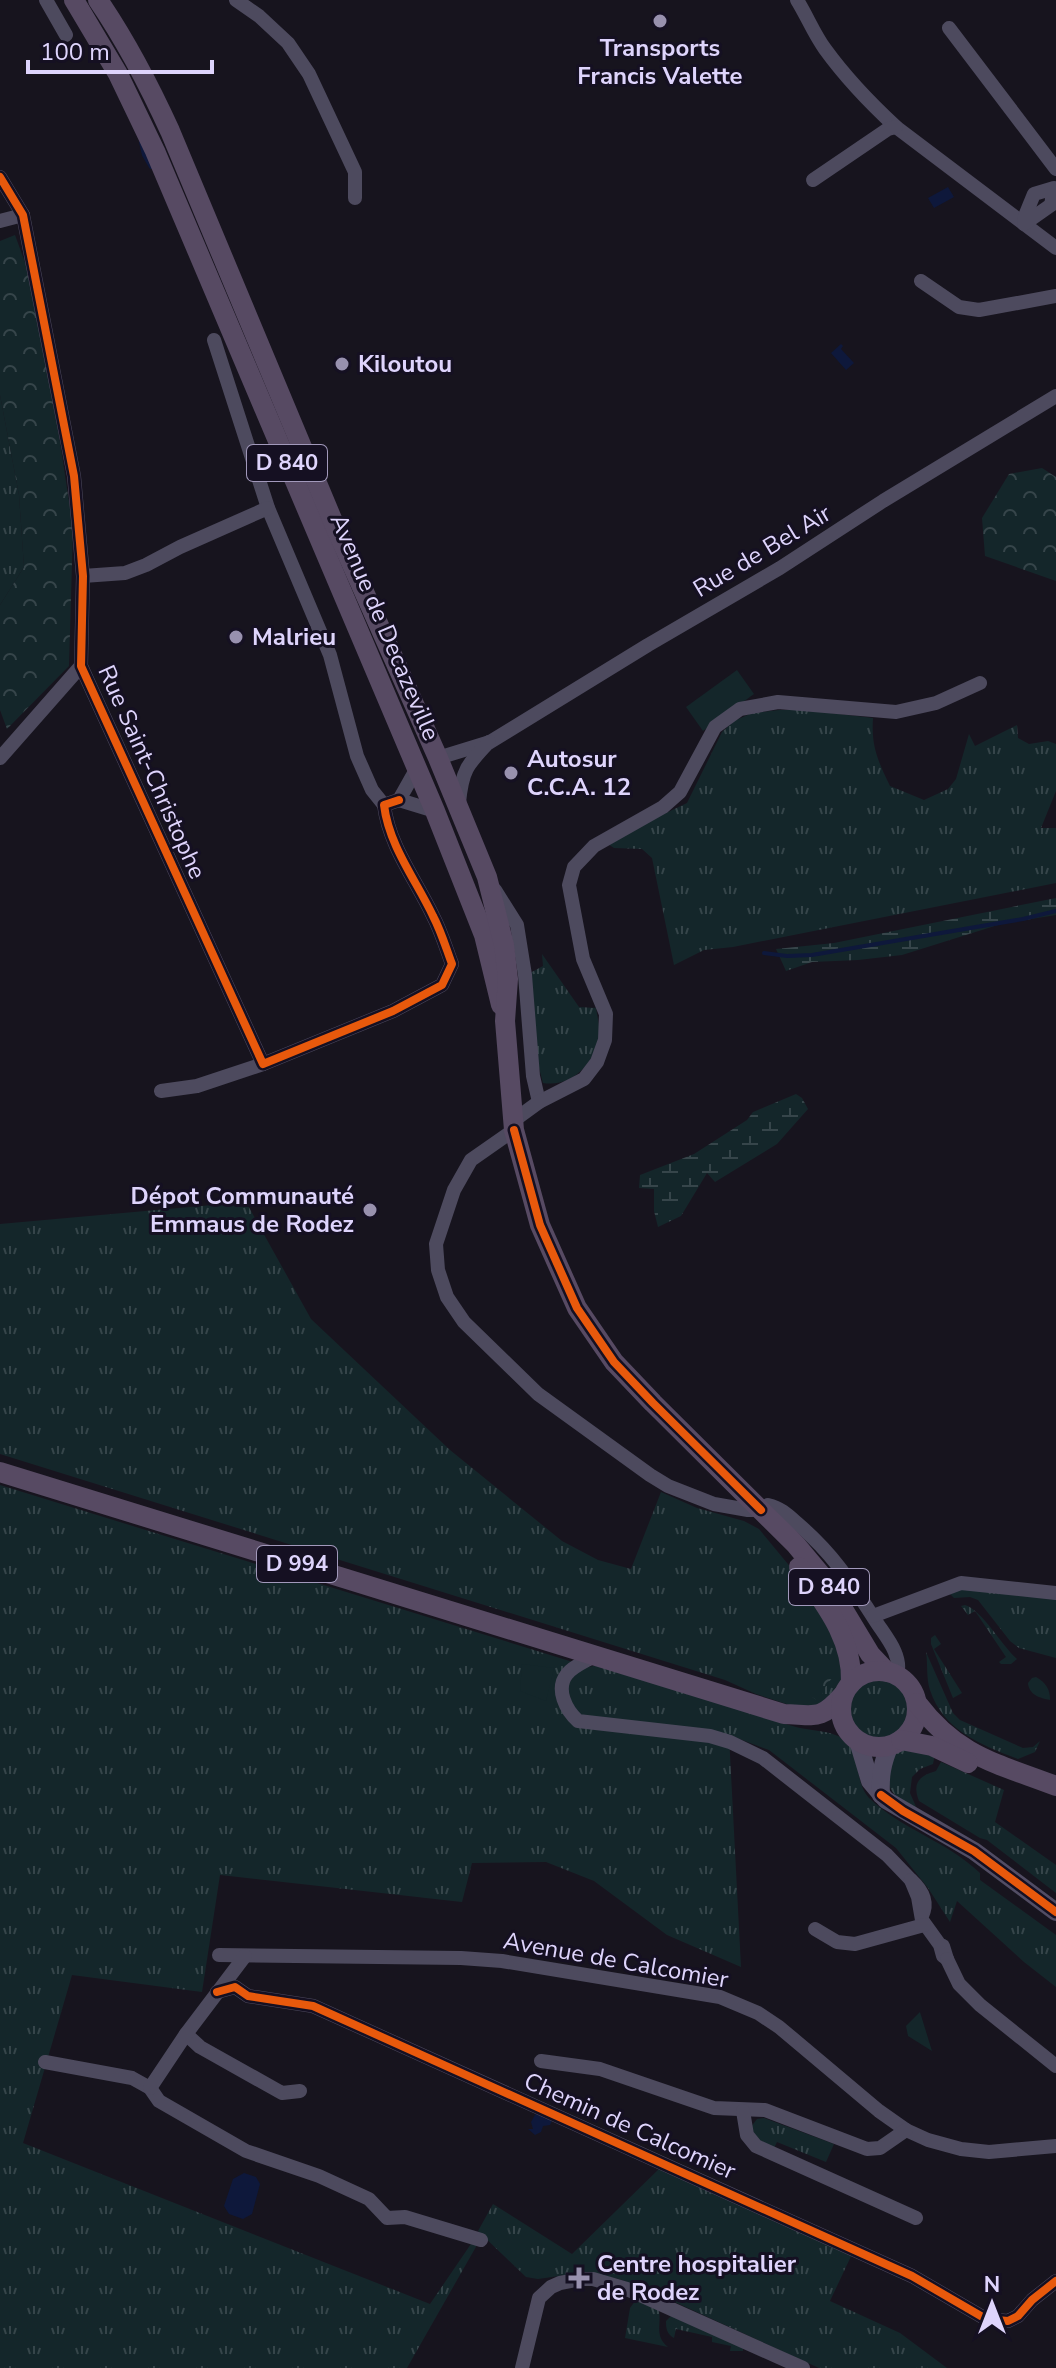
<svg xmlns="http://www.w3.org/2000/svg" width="1056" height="2368" font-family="'Nunito Sans',sans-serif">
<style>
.grass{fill:url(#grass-tufts)}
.forest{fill:url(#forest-crowns)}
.wetland{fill:url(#wetland-marsh)}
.green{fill:#14262a}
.water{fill:#0e183b}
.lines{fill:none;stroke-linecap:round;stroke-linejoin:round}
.stream{stroke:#0e183b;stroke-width:4}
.minor{stroke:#4d4a5e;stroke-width:14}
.secondary{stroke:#524d64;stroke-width:18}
.primary{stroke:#574a63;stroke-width:20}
.cycleway-casing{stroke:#151022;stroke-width:13}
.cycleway{stroke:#e8590c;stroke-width:8}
.poi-dot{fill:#9891ae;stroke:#151022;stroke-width:3}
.labels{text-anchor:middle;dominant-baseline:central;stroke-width:6;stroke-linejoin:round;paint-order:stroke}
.shield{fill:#151022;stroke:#a299bb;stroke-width:2}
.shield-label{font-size:22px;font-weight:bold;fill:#ded4fc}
.poi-label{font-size:24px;font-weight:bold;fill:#ded4fc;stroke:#151022;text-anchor:start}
.street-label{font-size:24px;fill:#ded4fc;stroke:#151022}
</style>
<defs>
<pattern id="grass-tufts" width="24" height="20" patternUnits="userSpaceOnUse" patternTransform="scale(2)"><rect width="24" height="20" fill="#14262a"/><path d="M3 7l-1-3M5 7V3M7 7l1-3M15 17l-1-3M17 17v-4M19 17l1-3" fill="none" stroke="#36454a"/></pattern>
<pattern id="forest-crowns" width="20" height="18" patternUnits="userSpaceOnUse" patternTransform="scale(2)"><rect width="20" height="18" fill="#14262a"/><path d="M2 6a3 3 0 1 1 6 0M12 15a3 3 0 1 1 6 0" fill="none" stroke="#36454a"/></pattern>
<pattern id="wetland-marsh" width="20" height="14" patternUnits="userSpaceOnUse" patternTransform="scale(2)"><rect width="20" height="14" fill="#14262a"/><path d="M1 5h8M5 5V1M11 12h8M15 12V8" fill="none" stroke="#36454a"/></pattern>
</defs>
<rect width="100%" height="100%" fill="#17141e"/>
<g class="grass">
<path d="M0,395L19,495L24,567L0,605Z"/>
<path d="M779,710H805L873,718C871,747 878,761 890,786L924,800L948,789L956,779L969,734L975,746L1017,725L1018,738L1029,744L1048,741L1056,744V791L1041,828H1056V883L733,947L704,950L674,965L652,858L642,849L614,848L605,842L687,803L722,732L734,721L752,713Z"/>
<path d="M542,954L579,1007L596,1008C597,1016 600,1025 599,1033C597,1062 572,1088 543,1083L538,1064L530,973L543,966Z"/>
<path d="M246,1202L311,1319L450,1450L562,1541L598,1560L631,1569L661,1492L697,1508L744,1521L759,1529L797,1575L830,1628L844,1671L839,1688L828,1701L805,1710L756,1694L725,1680L0,1454V1224Z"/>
<path d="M0,1485L589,1667L598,1665C643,1679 688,1692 732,1706C754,1712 774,1721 796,1727C810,1731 831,1730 843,1739C862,1753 854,1782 869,1798C901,1829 948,1842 980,1873V1880L1056,1935V1987L1024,1962L957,1901L950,1922L928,1888L896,1848L769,1750L729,1735L741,1967L667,1935L594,1881L546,1862L472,1863L462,1902L220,1875L202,1992L72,1975L23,2143L430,2304L473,2241L477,2245L407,2368H0Z"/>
<path d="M959,1584L1056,1597V1658L1019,1648L1010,1641L978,1600L970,1597L954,1598L950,1594Z"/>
<path d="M965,1605C982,1610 1002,1646 1017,1659L1011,1664H1001L999,1662L1006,1657L975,1611L968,1615L961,1606Z"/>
<path d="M935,1635L941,1644L934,1649L962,1693L953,1698L931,1644V1638Z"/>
<path d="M926,1652L953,1713L960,1720L1023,1748L1033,1747L1040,1741L1035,1752L1018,1759C981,1745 943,1730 930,1690C926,1678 928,1664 926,1652Z"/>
<path d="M1036,1677C1046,1683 1050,1689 1050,1700C1040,1698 1029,1695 1028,1683L1032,1678Z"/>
<circle cx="880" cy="1709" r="32"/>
<path d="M904,1749L935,1754L933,1764L920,1769L912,1777L910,1793L917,1809C890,1794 888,1793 887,1762L897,1751Z"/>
<path d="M941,1762L1004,1790L995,1822L1056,1865V1893L987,1840L980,1838L919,1801C912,1783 919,1776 936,1771Z"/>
<path d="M764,2118L834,2144L826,2162L777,2142L774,2148L754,2137L751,2127L757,2119Z"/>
<path d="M662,2166L853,2252L830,2301L900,2333L947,2368H819L644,2288L619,2279L587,2272L538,2279L526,2277L478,2231L493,2204L572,2254Z"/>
<path d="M636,2300L658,2308C663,2323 653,2335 668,2347L625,2338L630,2308Z"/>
<path d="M671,2316L743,2347V2351H730L731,2346L712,2342V2337L676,2329L674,2338C667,2334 666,2329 666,2321Z"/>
</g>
<g class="forest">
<path d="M15,235L27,268L58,429L73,528L69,666L7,729L0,710V605L24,567L19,495L0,395V241Z"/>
<path d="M1042,468L1056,477V581L985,556L982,518L1009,474Z"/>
<path d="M829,1661L837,1665C836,1677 832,1677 826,1686C821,1693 824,1697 819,1702L807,1693V1690L813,1685Z"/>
</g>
<g class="wetland">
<path d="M1056,898V915L1001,924L902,955L858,960L812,962L786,971L776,949L834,943Z"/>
<path d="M796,1094L802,1098L808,1109L777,1144L715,1182L707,1173L681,1216L658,1227L654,1211V1189L639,1188L640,1175L694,1154L747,1120L753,1112Z"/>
</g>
<g class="green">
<path d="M737,670L754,694L703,731L686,707Z"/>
<path d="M522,1664L554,1668L546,1701L520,1691Z"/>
<path d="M920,2012L932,2051L908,2036L906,2026Z"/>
</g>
<g class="water">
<path d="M948,187L954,197L934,208L928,198Z"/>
<path d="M841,344L843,346L841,349L854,363L846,370L831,353Z"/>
<path d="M536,2113L552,2121L550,2125L543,2126L541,2132L535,2135L528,2129H533L531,2122Z"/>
<path d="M244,2173L256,2177L260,2184L252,2214L243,2219L229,2214L224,2206L233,2179Z"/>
</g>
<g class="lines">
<g class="stream">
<path d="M141,142L144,155L151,167"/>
<path d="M764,953L787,956L812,955L1023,919L1056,911"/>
</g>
<g class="minor">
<path d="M46,0L66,35"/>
<path d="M236,0L259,16L288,43L309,74L355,172V198"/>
<path d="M797,0C807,16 814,34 825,49C846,78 870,103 896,127L1056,248"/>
<path d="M949,28L1056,169"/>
<path d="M0,177L23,215L74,476L83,576L81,666L263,1064L393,1011L442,985L452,964C446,948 441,931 433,916C416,880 389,846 384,805L399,800"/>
<path d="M813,180L888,129L896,127"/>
<path d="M1054,188L1051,205L1024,224L1025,216L1034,194Z"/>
<path d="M0,221L23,215"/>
<path d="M921,281L959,307L979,310L1056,296"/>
<path d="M214,340L268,508L330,655L357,756L372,790L384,805"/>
<path d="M83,576L125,573L146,565L180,547L268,508"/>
<path d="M0,758L81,666"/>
<path d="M438,758L490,742L648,645L780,568L883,501L1056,396"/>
<path d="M417,768L399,800L435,811"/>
<path d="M459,803C462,770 467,765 489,742"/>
<path d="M495,890L517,925L525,975L533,1076L539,1102"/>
<path d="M161,1091L197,1086L263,1064"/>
<path d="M513,1121L539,1102L584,1079L597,1062L605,1040L606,1014L583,959L569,885L574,867L594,846L663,807L680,792L715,727L740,709L778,702L896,712L936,703L980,683"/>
<path d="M514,1130L471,1160L454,1190L436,1244L438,1270L447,1297L464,1322L538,1394L650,1475L668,1486L714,1504L748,1510H761L768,1505C781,1508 788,1515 798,1524C834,1555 850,1581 875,1620C885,1636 903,1655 897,1675"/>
<path d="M873,1616L961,1583L1056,1593"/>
<path d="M594,1656C586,1661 573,1666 567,1674C555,1689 566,1710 578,1721L710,1736L730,1742L763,1758L887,1855L911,1880"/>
<path d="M922,1916C929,1901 922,1890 911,1880L918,1897L922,1920L940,1945L943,1946L947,1959L943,1956L940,1945"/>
<path d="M815,1929L837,1942L855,1944L924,1925"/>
<path d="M219,1955L461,1958L502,1961L720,1997L758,2013L779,2027L879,2111L906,2130L928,2140L961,2149L989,2152L1056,2146"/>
<path d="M947,1959L959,1984L980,2005L1056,2066"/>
<path d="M217,1992L235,1987L248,1996L313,2006L912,2276L986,2319L1008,2321L1018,2316L1032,2300L1056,2281"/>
<path d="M186,2034L200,2047L282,2093L300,2091"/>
<path d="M541,2061L600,2069L714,2108L765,2110L867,2149L880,2148L906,2130"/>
<path d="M45,2062L132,2078L150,2088L159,2101L246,2151L319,2176L369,2199L387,2218L405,2217L481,2240"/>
<path d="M150,2088L186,2034L245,1956"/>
<path d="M743,2111L747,2135L756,2146L916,2218"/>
<path d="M522,2368L539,2298L551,2287L560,2283L581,2279H593L627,2289L803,2368"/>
</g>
<g class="secondary">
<path d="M858,1741L870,1781L886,1800L974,1851L1056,1912"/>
<path d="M881,1795C880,1776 882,1763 890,1745"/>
</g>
<g class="primary">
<path d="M74,0L118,74L155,151L435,811L484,935L501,1005"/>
<path d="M98,0C126,41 149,85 170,131L337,531L438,758L487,877L504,945L508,979L505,1021L514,1130L540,1225L577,1308L614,1362L653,1403L796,1545L826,1581L870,1654L887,1672"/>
<path d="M0,1472L784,1714C816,1715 820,1721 843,1695"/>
<path d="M799,1567C823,1602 853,1637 851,1683"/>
<circle cx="879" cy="1709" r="38"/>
<path d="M917,1703C958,1757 996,1763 1056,1786"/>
<path d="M901,1740L932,1746L968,1763"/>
</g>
<g class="cycleway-casing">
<g id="cycleway">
<path d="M0,177L23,215L74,476L83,576L81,666L263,1064L393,1011L442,985L452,964C446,948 441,931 433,916C416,880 389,846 384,805L399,800"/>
<path d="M514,1130L540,1225L577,1308L614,1362L653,1403L761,1510"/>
<path d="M881,1795L903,1811L974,1851L1056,1912"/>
<path d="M217,1992L235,1987L248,1996L313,2006L912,2276L986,2319L1008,2321L1018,2316L1032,2300L1056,2281"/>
</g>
</g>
<use href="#cycleway" class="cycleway"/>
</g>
<g class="poi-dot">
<circle cx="660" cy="21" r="8"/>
<circle cx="342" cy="364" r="8"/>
<circle cx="236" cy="637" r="8"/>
<circle cx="511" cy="773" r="8"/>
<circle cx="370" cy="1210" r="8"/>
<path d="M575 2266h8v8h8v8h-8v8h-8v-8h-8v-8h8z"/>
</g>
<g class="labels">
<g class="shield">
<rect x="247" y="445" width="80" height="36" rx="6"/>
<rect x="257" y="1546" width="80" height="36" rx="6"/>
<rect x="789" y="1569" width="80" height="36" rx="6"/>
</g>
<g class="shield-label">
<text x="287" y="463">D 840</text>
<text x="297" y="1564">D 994</text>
<text x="829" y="1587">D 840</text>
</g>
<g class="poi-label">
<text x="660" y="48" text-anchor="middle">Transports<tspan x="660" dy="28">Francis Valette</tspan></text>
<text x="358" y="364">Kiloutou</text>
<text x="252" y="637">Malrieu</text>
<text x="527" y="759">Autosur<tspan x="527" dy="28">C.C.A. 12</tspan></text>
<text x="354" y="1196" text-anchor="end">Dépot Communauté<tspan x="354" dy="28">Emmaus de Rodez</tspan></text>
<text x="597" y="2264">Centre hospitalier<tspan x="597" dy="28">de Rodez</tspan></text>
</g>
<g class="street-label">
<text transform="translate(762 551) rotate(-31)">Rue de Bel Air</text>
<text transform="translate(385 627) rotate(67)">Avenue de Decazeville</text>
<text transform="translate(152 772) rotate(66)">Rue Saint-Christophe</text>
<text transform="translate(616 1960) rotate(10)">Avenue de Calcomier</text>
<text transform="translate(630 2126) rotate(24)">Chemin de Calcomier</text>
</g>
</g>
<g transform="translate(992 2304)" stroke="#151022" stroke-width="6" paint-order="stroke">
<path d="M0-6L14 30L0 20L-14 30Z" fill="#ded4fc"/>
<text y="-12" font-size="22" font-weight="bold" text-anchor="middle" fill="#ded4fc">N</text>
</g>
<path d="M28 60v12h184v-12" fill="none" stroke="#ded4fc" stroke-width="4"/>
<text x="40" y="60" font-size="24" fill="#ded4fc" stroke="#151022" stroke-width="6" paint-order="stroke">100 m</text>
</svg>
